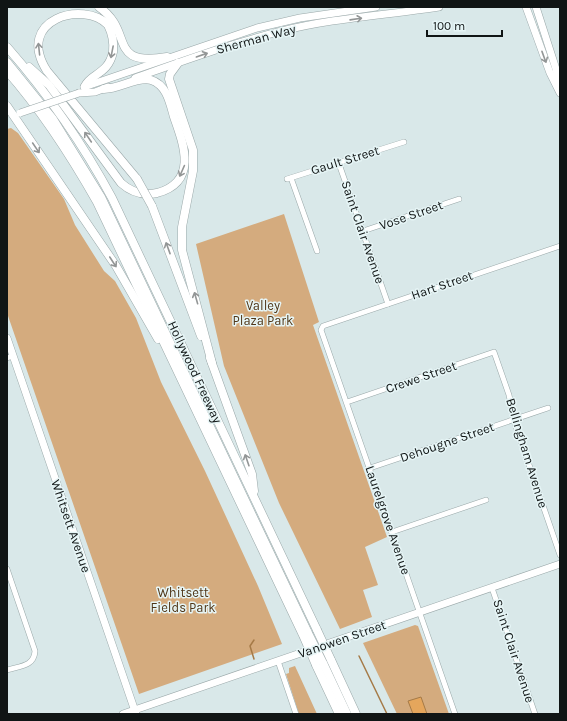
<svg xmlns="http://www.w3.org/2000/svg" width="567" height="721" font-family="Karla,sans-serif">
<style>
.green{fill:#d4ab7e}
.water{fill:#e5a65c;stroke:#a57a47}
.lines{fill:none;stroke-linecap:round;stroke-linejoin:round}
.stream{stroke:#a57a47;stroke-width:1.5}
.minor-casing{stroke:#9aa8a9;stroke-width:6}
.major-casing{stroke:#9aa8a9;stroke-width:8}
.highway-casing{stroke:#9aa8a9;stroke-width:9}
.minor{stroke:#fff;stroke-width:5}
.major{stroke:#fff;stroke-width:7}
.highway{stroke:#fff;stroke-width:8}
.major-bridge-casing{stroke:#9aa8a9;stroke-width:8;stroke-linecap:butt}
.highway-bridge-casing{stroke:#9aa8a9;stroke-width:9;stroke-linecap:butt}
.major-bridge{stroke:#fff;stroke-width:7}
.highway-bridge{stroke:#fff;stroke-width:8}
.oneway{stroke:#939696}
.labels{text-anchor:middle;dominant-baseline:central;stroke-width:3;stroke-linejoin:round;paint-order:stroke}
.street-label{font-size:13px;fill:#101515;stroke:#e6f5f6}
.park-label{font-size:13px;fill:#503617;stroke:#e6f5f6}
</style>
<rect width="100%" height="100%" fill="#d9e8e9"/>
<g class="green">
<path d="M11,128L18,133L64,199L75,225L104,271L115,281L136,318L161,382L205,471L258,586L282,644L139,694L7,313V129Z"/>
<path d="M284,214L319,322L313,325L387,537L365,547L378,585L363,590L372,617L340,629L279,503L224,366L196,244Z"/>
<path d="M415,625L418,626L449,714H397L363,643Z"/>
<path d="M295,666L317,714H299L286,674L289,673V668Z"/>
</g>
<path class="water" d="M421,697L427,714H413L408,701Z"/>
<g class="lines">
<g class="stream">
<path d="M254,640L250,646L254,659"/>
<path d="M359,656L387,714"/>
</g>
<g class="minor-casing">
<g id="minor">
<path d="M338,161L388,304"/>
<path d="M291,178L317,251"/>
<path d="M287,179L404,142"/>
<path d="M363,231L459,199"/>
<path d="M7,358L13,356"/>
<path d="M347,402L494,352L509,395L515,424L560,555"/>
<path d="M370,468L548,408"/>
<path d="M392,532L486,500"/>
<path d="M7,569L35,651C34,667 19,666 7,670"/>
<path d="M492,588L535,714"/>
<path d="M278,661L296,714"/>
<path d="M455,714L321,330L323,326L560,246"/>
</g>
</g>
<g class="major-casing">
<g id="major">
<path d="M526,7L550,73L560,93"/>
<path d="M536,7L556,69L559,85"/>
<path d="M135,78C183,61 232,43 282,31C333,18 387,15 439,7"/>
<path d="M84,87L257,28L300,18L376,7"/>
<path d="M79,93L95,92L108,87"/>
<path d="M7,338L136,714"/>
<path d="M123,714L560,564"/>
</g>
</g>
<g class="highway-casing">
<g id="highway">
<path d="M99,7C135,32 106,67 167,57"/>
<path d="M7,47C48,94 83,144 112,198L317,630"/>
<path d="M7,62L53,119L101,197L308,633"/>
<path d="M178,63L170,74L169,79L193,150V171L182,227V250L212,363"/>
<path d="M29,67L49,85L121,183C131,192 143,196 157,193C198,182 184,145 174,117C170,103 167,85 151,80C138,76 119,89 104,89"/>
<path d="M7,71C42,111 71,156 97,202L303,635"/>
<path d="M85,86C91,73 108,75 113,52C114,43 112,33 108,25C84,0 14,19 47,71L137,179"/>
<path d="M7,106L116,266L158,339"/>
<path d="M152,206L201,336"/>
<path d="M210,358L252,474L254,491"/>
<path d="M331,660L356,714"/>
<path d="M323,663L347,714"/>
<path d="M316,665L339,714"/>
</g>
</g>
<use href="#minor" class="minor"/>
<use href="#major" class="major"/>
<use href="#highway" class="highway"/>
<g class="major-bridge-casing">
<path id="major-bridge" d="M20,113L79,93"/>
</g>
<g class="highway-bridge-casing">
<g id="highway-bridge">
<path d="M137,179L152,206"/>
<path d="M317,630L331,660"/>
<path d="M308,633L323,663"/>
<path d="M303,635L316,665"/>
</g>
</g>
<use href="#major-bridge" class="major-bridge"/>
<use href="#highway-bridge" class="highway-bridge"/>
</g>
<defs><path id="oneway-shaft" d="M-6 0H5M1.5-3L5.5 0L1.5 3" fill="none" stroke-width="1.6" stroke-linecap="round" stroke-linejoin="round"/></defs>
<g class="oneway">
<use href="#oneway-shaft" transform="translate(356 19) rotate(-8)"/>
<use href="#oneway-shaft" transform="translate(39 49) rotate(-96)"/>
<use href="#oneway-shaft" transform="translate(112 52) rotate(101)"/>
<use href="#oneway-shaft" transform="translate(202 55) rotate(-19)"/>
<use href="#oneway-shaft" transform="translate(544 57) rotate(70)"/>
<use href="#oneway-shaft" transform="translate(88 137) rotate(-124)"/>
<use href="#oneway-shaft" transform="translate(36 148) rotate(56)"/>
<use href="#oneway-shaft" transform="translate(182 171) rotate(114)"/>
<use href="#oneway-shaft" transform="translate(168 248) rotate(-110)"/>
<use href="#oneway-shaft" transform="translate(113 262) rotate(57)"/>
<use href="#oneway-shaft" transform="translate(196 298) rotate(-106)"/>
<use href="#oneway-shaft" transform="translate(247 460) rotate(-109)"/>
</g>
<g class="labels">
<g class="street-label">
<text transform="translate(256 39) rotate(-15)">Sherman Way</text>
<text transform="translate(345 160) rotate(-17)">Gault Street</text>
<text transform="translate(411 215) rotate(-19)">Vose Street</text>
<text transform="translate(363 232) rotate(71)">Saint Clair Avenue</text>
<text transform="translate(442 285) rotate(-19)">Hart Street</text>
<text transform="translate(195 372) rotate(65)">Hollywood Freeway</text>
<text transform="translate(421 377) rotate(-19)">Crewe Street</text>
<text transform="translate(447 442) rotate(-19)">Dehougne Street</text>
<text transform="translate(527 453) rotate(73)">Bellingham Avenue</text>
<text transform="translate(388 520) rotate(71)">Laurelgrove Avenue</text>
<text transform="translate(71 526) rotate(71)">Whitsett Avenue</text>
<text transform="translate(342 639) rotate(-19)">Vanowen Street</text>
<text transform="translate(514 651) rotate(72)">Saint Clair Avenue</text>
</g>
<g class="park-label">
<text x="263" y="305">Valley<tspan x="263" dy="15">Plaza Park</tspan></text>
<text x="183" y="592">Whitsett<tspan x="183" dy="15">Fields Park</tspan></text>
</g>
</g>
<rect width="567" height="721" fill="none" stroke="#101515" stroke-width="16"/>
<path d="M427 30v6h75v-6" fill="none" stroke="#101515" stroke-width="2"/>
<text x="433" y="30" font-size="12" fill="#101515" stroke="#e6f5f6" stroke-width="3" paint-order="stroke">100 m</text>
</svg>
